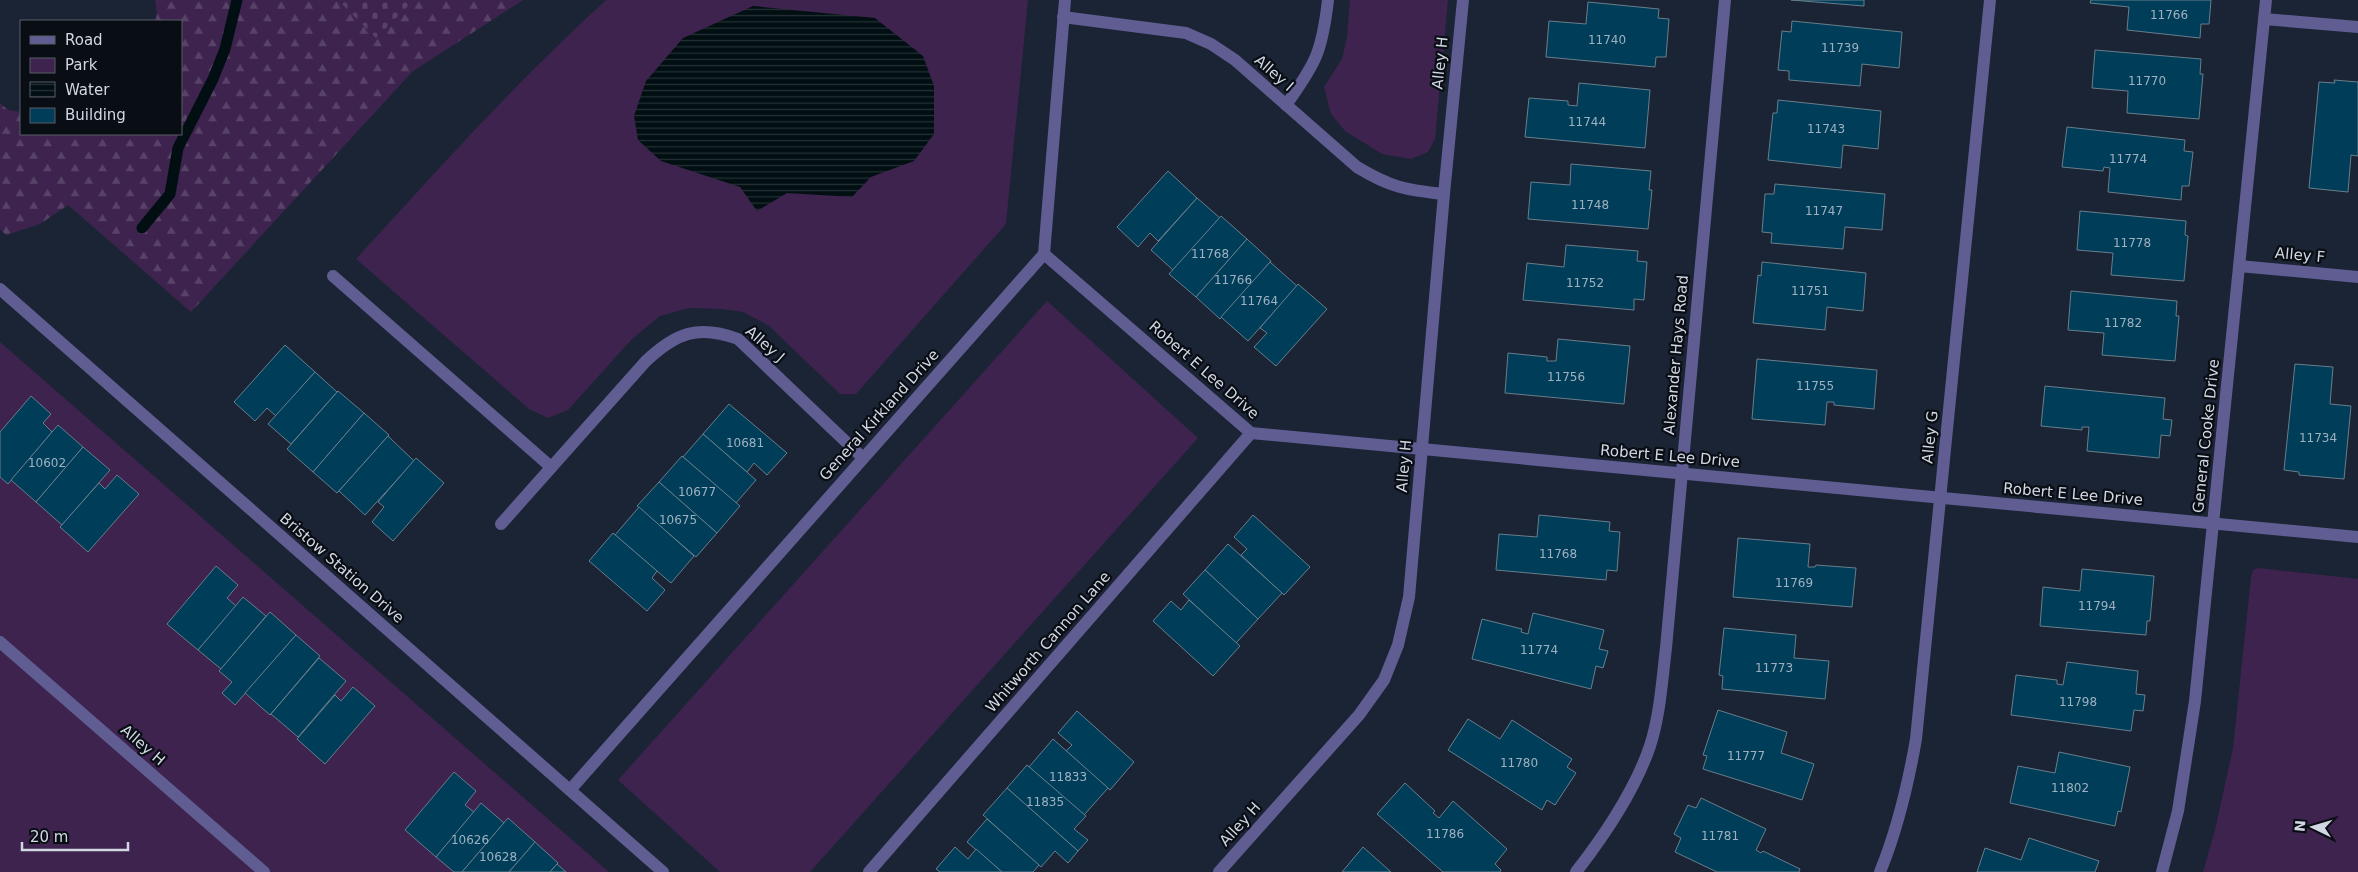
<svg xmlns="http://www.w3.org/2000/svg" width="2358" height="872" font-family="'DejaVu Sans',sans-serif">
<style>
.green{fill:#3d234e}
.forest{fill:url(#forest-firs)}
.cemetery{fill:url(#cemetery-stones)}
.water{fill:url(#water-rules)}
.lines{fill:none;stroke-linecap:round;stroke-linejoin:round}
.stream{stroke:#010f12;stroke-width:11}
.building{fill:#003d59;stroke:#687e8c}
.minor{stroke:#605d92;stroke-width:12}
.labels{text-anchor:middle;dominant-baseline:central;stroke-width:4.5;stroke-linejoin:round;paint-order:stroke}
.number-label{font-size:12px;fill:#9eb1c0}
.street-label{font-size:15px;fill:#d2d8e3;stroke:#090d14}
</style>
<defs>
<pattern id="forest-firs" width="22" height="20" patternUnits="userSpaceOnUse" patternTransform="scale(1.25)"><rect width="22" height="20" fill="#3d234e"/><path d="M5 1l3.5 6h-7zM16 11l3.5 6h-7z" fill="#584267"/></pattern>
<pattern id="cemetery-stones" width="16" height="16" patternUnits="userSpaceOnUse" patternTransform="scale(1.25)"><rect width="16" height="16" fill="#3d234e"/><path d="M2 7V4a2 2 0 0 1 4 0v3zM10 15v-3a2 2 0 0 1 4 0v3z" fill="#584267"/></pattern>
<pattern id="water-rules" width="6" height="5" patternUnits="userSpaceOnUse" patternTransform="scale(1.25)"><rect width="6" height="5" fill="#010f12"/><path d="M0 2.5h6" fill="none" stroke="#253134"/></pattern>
</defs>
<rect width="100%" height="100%" fill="#1b2434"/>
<g class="green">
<path d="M606,0H1028L1006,224L856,394H840L768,325L743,312L722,309L689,308L660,316L632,339L568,410L548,418L529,409L356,259C437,170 517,81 606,0Z"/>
<path d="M1350,0H1448L1435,139L1428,152L1411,159L1382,154L1345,131L1331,114L1324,87L1342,59L1347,37Z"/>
<path d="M1047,301L1198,438L810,872H720L618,780Z"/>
<path d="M0,342L609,872H0Z"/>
<path d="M2258,568L2358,579V872H2203L2215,830L2233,748L2251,577L2253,570Z"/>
</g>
<path class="forest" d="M155,0H523L413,71L191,312L68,205L40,224L6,235L0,229V103L8,110L21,112V134H181V21H155L157,14Z"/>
<path class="cemetery" d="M338,0H414L376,38Z"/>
<path class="water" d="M753,6L875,18L923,56L934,86V134L914,161L871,177L852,197L787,193L757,211L740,187L661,161L638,140L634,116L646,81L683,38Z"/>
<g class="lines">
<path class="stream" d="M142,228L170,194L178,148L213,79L225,49L237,0"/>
</g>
<g class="building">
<path d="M1791,0H1864V6Z"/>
<path d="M2091,0H2211L2209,24H2201L2200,38L2127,30L2129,7L2090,3Z"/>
<path d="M1588,2L1659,9L1658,18L1669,19L1666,57H1656L1655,67L1546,57L1549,21L1586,24Z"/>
<path d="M1792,21L1902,32L1899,68L1862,64L1860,86L1789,80V71L1778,70L1782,31L1791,32Z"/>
<path d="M2095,50L2201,59L2200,74H2203L2199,119L2127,113L2128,91L2092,88Z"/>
<path d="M2334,80L2358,82V156L2351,155L2348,192L2309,188L2319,82L2335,83Z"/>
<path d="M1579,83L1650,90L1645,148L1525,137L1529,98L1568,101V105L1577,106Z"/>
<path d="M1778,100L1881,111L1878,149L1843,145L1841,168L1768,160L1773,113H1777Z"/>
<path d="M2067,127L2185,140L2184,151L2193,152L2189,186H2182L2181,200L2108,192L2110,168L2104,167L2103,171L2062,167Z"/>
<path d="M1571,164L1651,171L1649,190H1652L1648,229L1528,219L1531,182L1570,185Z"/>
<path d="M1168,171L1197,198L1158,241L1150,233L1138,247L1117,227Z"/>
<path d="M1775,184L1885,194L1882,230L1845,227L1843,249L1771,243L1772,233L1762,232L1765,194H1774Z"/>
<path d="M1197,198L1220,218L1173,270L1151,250Z"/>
<path d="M2080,211L2186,221L2185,235L2188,236L2184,281L2111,275L2113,253L2077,250Z"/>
<path d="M1221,216L1247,239L1196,297L1169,274Z"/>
<path d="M1247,239L1271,261L1220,319L1196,297Z"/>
<path d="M1566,245L1638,251L1637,261L1647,262L1644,300L1634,299V310L1523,300L1527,263L1564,267Z"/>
<path d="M1270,262L1297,286L1248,341L1221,317Z"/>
<path d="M1762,262L1866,273L1863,311L1827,307L1825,330L1753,323L1758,275L1761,276Z"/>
<path d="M1298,284L1327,309L1276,366L1254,347L1267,333L1260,328Z"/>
<path d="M2071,291L2177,301L2176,316H2179L2175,361L2102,355L2104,333L2068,330Z"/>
<path d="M1558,339L1630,346L1624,404L1505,393L1508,353L1547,357V361H1556Z"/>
<path d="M285,345L315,372L276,416L267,408L255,421L234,402Z"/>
<path d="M1757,359L1877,370L1874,409L1834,405V402H1827L1825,425L1752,419Z"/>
<path d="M2295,364L2333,367L2330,404L2351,406L2344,479L2299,475V472L2284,470Z"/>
<path d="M315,372L337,392L291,444L268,424Z"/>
<path d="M2045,386L2165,398L2163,419L2172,420L2170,436L2161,435L2159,458L2087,451L2089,427H2082V430L2041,426Z"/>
<path d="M338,391L364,413L313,472L287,449Z"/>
<path d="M31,396L51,414L43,423L52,432L8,484L0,477V432Z"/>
<path d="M729,404L787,453L767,475L754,463L747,472L703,434Z"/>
<path d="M364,413L389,435L337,493L313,472Z"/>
<path d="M58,425L83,447L36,502L11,480Z"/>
<path d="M703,434L756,480L736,503L683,457Z"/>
<path d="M388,436L414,461L365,515L339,491Z"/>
<path d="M83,447L110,470L62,525L36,502Z"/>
<path d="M682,456L740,506L717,533L659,482Z"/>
<path d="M416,458L444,483L393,541L372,522L384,507L378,502Z"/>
<path d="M117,475L139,494L88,552L60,527L99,483L105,489Z"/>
<path d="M659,482L717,533L696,557L637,506Z"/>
<path d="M639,507L694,556L671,583L615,535Z"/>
<path d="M1253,515L1310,567L1284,595L1241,555L1247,549L1234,537Z"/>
<path d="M1539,515L1610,522L1609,531L1620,532L1617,571L1607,570L1606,580L1496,570L1499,534L1537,537Z"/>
<path d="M613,533L657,571L652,578L665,590L647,611L589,561Z"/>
<path d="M1738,538L1810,544L1808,567H1815L1816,565L1856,568L1852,607L1733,597Z"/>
<path d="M1228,544L1282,593L1258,619L1205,570Z"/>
<path d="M216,566L238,585L227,598L236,606L198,650L167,624Z"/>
<path d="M2082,569L2154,576L2150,621H2147L2146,635L2040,626L2043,587L2080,591Z"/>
<path d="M1205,570L1258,619L1236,643L1183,594Z"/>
<path d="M243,597L266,616L221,669L198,650Z"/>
<path d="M1189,600L1240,646L1213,676L1153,621L1171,601L1181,610Z"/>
<path d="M270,612L296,635L235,705L222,693L232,682L219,671Z"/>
<path d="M1533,613L1604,630L1599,649L1608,651L1603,668L1596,666L1591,689L1472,659L1482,619L1522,629L1521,632L1528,634Z"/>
<path d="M1724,628L1796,635L1794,658L1829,661L1825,699L1722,689L1723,676L1719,675Z"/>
<path d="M296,635L320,656L270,715L245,693Z"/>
<path d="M319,658L346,681L298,737L271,714Z"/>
<path d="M2067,662L2138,671L2136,694L2145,695L2143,711L2134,710L2131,731L2011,715L2016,675L2057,680V684L2063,685Z"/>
<path d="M353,687L375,706L325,764L297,739L335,695L341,701Z"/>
<path d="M1718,710L1787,732L1781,753L1814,764L1802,800L1703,769L1707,756L1703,755Z"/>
<path d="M1077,711L1134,762L1110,790L1066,751L1072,745L1058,733Z"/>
<path d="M1468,719L1500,739L1512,720L1572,759L1567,767L1576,773L1555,805L1547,800L1542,810L1448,750Z"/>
<path d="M1053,739L1108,788L1084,815L1029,767Z"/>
<path d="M2059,752L2130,767L2121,812L2118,811L2115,826L2010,803L2018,766L2055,773Z"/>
<path d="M1027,765L1086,816L1074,829L1088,840L1078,851L1007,788Z"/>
<path d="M454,772L476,791L465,805L474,812L436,857L405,830Z"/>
<path d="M1405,783L1435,811L1433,813L1439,818L1453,801L1507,849L1495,864L1501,870L1500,872H1443L1377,814Z"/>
<path d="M1007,788L1078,851L1068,863L1055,851L1041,867L983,815Z"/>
<path d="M1701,798L1766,829L1756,850L1761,853L1763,851L1800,869L1799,872H1717L1675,852L1681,838L1674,834L1688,805L1696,808Z"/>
<path d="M481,803L504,823L462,872H454L436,857Z"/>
<path d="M508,818L535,842L509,872H462Z"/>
<path d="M987,819L1039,865L1033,872H1002L967,842Z"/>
<path d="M2029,838L2099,861L2095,872H1977L1985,848L2021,860Z"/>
<path d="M535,842L558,863L557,864L550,872H509Z"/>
<path d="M955,847L968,859L976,849L1002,872H940L936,869Z"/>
<path d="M1363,847L1391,872H1342Z"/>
<path d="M557,864L566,872H550Z"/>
</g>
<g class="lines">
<g class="minor">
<path d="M1063,17L1186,33L1211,44L1235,60L1357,167C1390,187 1405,190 1444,194"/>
<path d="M2264,19L2358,27"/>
<path d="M1286,105C1316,63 1322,52 1328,0"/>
<path d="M1044,254L1251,433L2358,537"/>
<path d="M2239,266L2358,277"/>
<path d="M333,276L551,467"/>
<path d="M0,289L663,872"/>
<path d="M501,524L646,361C676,333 698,324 738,339L863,458"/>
<path d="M0,642L264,872"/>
<path d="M570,790L1044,254L1065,0"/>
<path d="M869,872L1251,433"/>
<path d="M1219,872L1359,715L1384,680L1398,645L1409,597L1444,194L1463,0"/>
<path d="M1576,872C1604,836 1635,790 1650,746C1660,715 1662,681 1666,648L1725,0"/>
<path d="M1880,872C1898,828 1908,785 1916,739L1990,0"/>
<path d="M2162,872L2178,811L2195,701L2266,0"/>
</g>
</g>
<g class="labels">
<g class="number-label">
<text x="2169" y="15">11766</text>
<text x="1607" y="40">11740</text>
<text x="1840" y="48">11739</text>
<text x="2147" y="81">11770</text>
<text x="1587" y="122">11744</text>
<text x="1826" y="129">11743</text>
<text x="2128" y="159">11774</text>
<text x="1590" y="205">11748</text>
<text x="1824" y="211">11747</text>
<text x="2132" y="243">11778</text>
<text x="1210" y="254">11768</text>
<text x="1233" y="280">11766</text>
<text x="1585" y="283">11752</text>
<text x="1810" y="291">11751</text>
<text x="1259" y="301">11764</text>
<text x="2123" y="323">11782</text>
<text x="1566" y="377">11756</text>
<text x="1815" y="386">11755</text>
<text x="2318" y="438">11734</text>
<text x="745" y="443">10681</text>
<text x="47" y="463">10602</text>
<text x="697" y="492">10677</text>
<text x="678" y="520">10675</text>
<text x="1558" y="554">11768</text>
<text x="1794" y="583">11769</text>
<text x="2097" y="606">11794</text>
<text x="1539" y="650">11774</text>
<text x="1774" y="668">11773</text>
<text x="2078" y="702">11798</text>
<text x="1746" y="756">11777</text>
<text x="1519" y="763">11780</text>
<text x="1068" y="777">11833</text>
<text x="2070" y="788">11802</text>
<text x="1045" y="802">11835</text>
<text x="1445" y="834">11786</text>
<text x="1720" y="836">11781</text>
<text x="470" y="840">10626</text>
<text x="498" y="857">10628</text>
</g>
<g class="street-label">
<text transform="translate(1440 63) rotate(-84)">Alley H</text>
<text transform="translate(1274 73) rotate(41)">Alley I</text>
<text transform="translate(2300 255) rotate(5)">Alley F</text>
<text transform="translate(765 344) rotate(41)">Alley J</text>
<text transform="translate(1676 355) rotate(-85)">Alexander Hays Road</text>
<text transform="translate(1204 370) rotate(41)">Robert E Lee Drive</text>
<text transform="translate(879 415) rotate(-48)">General Kirkland Drive</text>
<text transform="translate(2206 436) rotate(-84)">General Cooke Drive</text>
<text transform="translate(1930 437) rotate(-84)">Alley G</text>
<text transform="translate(1670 456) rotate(5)">Robert E Lee Drive</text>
<text transform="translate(1404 466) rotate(-85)">Alley H</text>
<text transform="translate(2073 494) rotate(5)">Robert E Lee Drive</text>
<text transform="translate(342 568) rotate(41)">Bristow Station Drive</text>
<text transform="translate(1048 642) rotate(-49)">Whitworth Cannon Lane</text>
<text transform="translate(143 745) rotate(41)">Alley H</text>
<text transform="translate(1240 824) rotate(-48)">Alley H</text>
</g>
</g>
<rect x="20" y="20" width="162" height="115" fill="#090d14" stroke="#595e67"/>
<rect x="30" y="36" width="25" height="8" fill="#605d92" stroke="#595e67"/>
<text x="65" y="45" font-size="15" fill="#d2d8e3">Road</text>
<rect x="30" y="58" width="25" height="15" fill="#3d234e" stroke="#595e67"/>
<text x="65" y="70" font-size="15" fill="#d2d8e3">Park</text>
<rect x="30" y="82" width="25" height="15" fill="url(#water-rules)" stroke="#595e67"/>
<text x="65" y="95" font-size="15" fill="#d2d8e3">Water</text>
<rect x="30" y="108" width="25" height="15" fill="#003d59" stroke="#595e67"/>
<text x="65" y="120" font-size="15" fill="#d2d8e3">Building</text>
<g transform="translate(2313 827) rotate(275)" stroke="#090d14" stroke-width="4" paint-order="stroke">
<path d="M0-4L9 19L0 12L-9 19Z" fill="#d2d8e3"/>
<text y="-8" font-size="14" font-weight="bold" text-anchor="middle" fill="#d2d8e3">N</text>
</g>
<path d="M22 842v8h106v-8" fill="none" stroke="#d2d8e3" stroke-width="2.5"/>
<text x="30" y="842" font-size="15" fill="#d2d8e3" stroke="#090d14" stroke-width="4" paint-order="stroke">20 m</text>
</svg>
